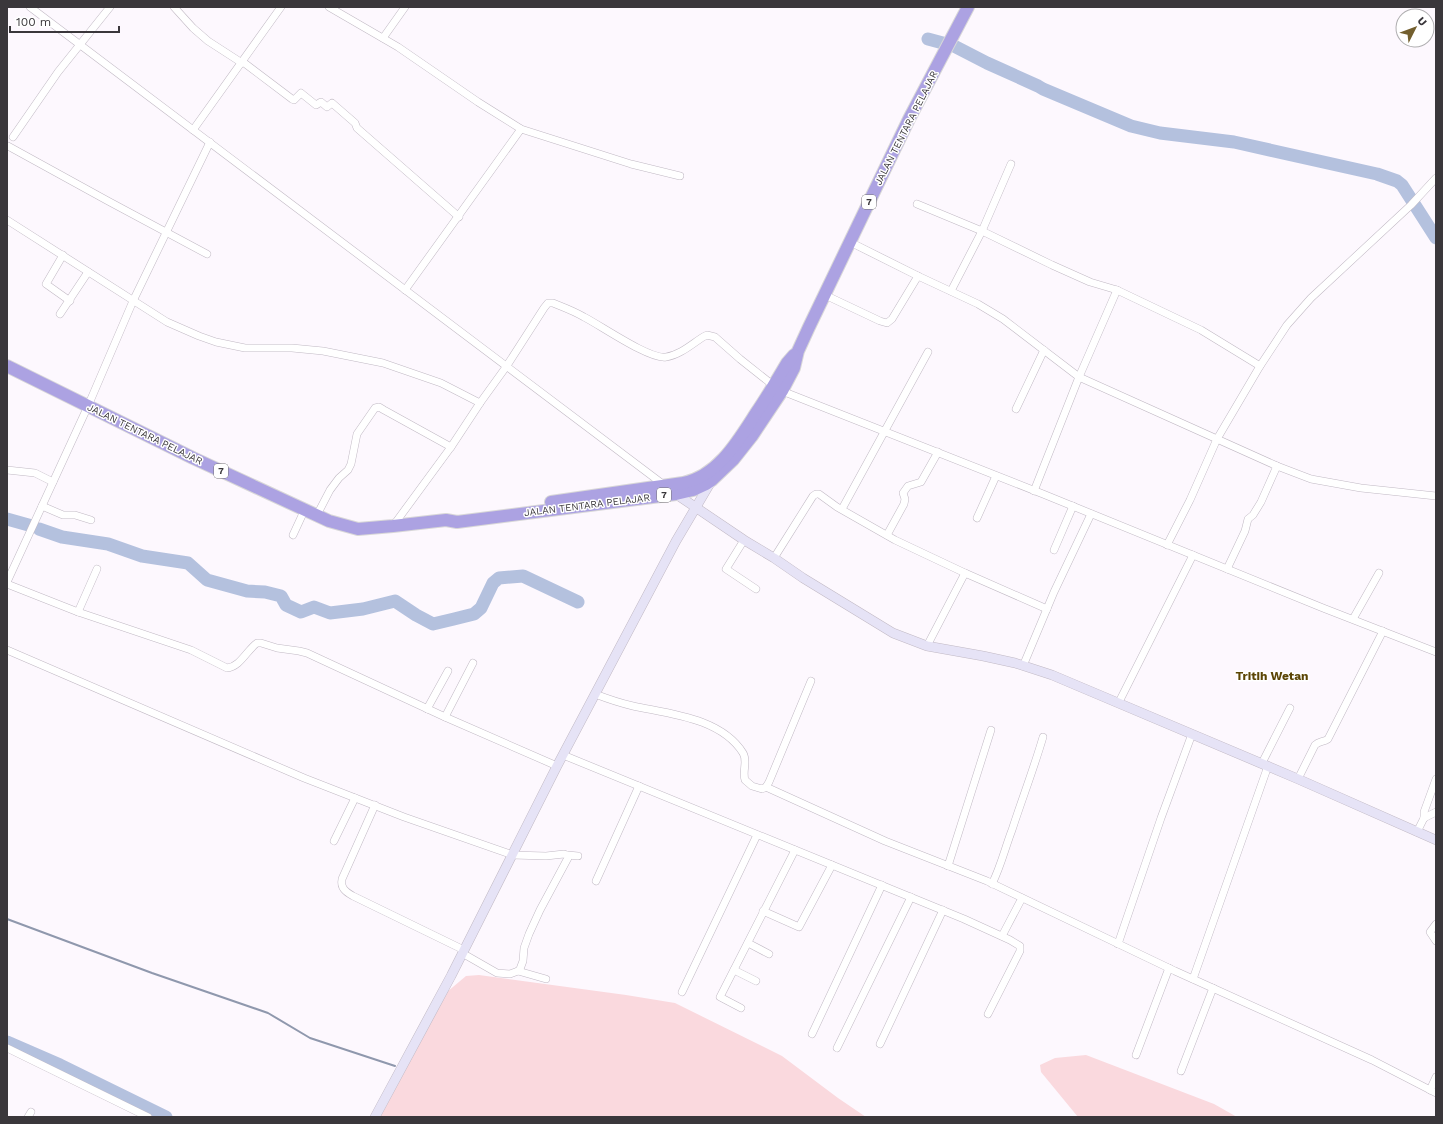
<svg xmlns="http://www.w3.org/2000/svg" width="1443" height="1124" font-family="'Work Sans',sans-serif">
<style>
.green{fill:#fad9de}
.lines{fill:none;stroke-linecap:round;stroke-linejoin:round}
.stream{stroke:#8f98ad;stroke-width:2}
.river{stroke:#b4c1de;stroke-width:13}
.street-casing{stroke:#c1b9c4;stroke-width:8}
.secondary-casing{stroke:#c1b9c4;stroke-width:10}
.highway-casing{stroke:#d8d7d8;stroke-width:14}
.street{stroke:#fff;stroke-width:7}
.secondary{stroke:#e6e3f6;stroke-width:9}
.highway{stroke:#aca2e2;stroke-width:12}
.labels{text-anchor:middle;dominant-baseline:central;stroke-width:3;stroke-linejoin:round;paint-order:stroke}
.shield{fill:#fff;stroke:#757376;stroke-width:1}
.shield-label{font-size:9px;font-weight:bold;fill:#3a373b}
.street-label{font-size:10px;fill:#3a373b;stroke:#fff}
.quarter-label{font-size:12px;font-weight:bold;fill:#5b4504;stroke:#fff}
</style>
<rect width="100%" height="100%" fill="#fdf8fe"/>
<g class="green">
<path d="M479,975L626,995L675,1003L782,1056L838,1098L866,1117H380L447,992L466,976Z"/>
<path d="M1086,1055L1214,1104L1237,1117H1078L1041,1072L1040,1065L1055,1058Z"/>
</g>
<g class="lines">
<path class="stream" d="M7,919L152,973L268,1013L310,1038L395,1066"/>
<g class="river">
<path d="M928,39L954,46L987,63L1038,86L1043,89L1131,126L1160,133L1234,142L1377,174L1397,181L1402,185L1436,238"/>
<path d="M7,519L32,526"/>
<path d="M39,529L62,537L108,544L142,556L188,563L207,580L247,591L265,592L281,596L286,605L301,612L314,607L330,613L363,609L395,601L416,615L433,624L454,619L474,614L481,608L493,583L499,578L523,576L578,602"/>
<path d="M7,1042L60,1065L166,1117"/>
</g>
<g class="street-casing">
<g id="street">
<path d="M30,7L664,485"/>
<path d="M174,7L193,28L208,41L242,63"/>
<path d="M329,7L398,47L478,102L521,129L631,164L680,176"/>
<path d="M383,38L405,7"/>
<path d="M243,62L292,99L294,100L301,93L316,105L321,102L327,107L332,103L355,123L357,128L459,217"/>
<path d="M193,130L281,7"/>
<path d="M13,137L58,72L110,7"/>
<path d="M8,146L108,201L207,254"/>
<path d="M917,204L982,231L1052,265L1090,282L1117,290L1201,330L1260,366"/>
<path d="M7,220L167,322L199,336L216,342L245,348H292L323,351L383,363L441,383L480,403L506,367L544,308L548,303H553C563,307 574,311 584,317C600,325 650,360 666,357C680,355 692,344 703,337L707,335L715,337L740,359L774,386"/>
<path d="M850,242L918,276L978,304L1003,319L1079,377L1277,466L1311,479L1361,488L1436,496"/>
<path d="M63,255L46,284L70,301"/>
<path d="M405,290L521,129"/>
<path d="M951,291L982,231L1011,164"/>
<path d="M825,295L880,321L887,323L892,319L918,276"/>
<path d="M60,314L88,272"/>
<path d="M782,391L1043,494L1323,608L1436,652"/>
<path d="M1016,409L1044,350"/>
<path d="M7,470L35,473L53,482"/>
<path d="M1034,491L1079,377L1117,290"/>
<path d="M42,506L63,515H75L91,520"/>
<path d="M842,509L928,352"/>
<path d="M317,515L330,490L339,478L348,470L351,464L357,434L375,408L379,407L384,410L451,447"/>
<path d="M977,518L996,476"/>
<path d="M393,526L451,447L480,403"/>
<path d="M293,535L305,509"/>
<path d="M887,535L904,504L905,499L903,493L908,486L921,482L938,452"/>
<path d="M744,540L726,569L756,589"/>
<path d="M1167,545L1190,500L1217,439L1260,366L1287,325L1311,298L1411,205L1436,178"/>
<path d="M1054,550L1073,506"/>
<path d="M774,558L813,496L816,494H819L837,507L895,540L965,573"/>
<path d="M1227,569L1245,531L1248,519L1253,515L1261,502L1277,466"/>
<path d="M7,582L88,406L133,301L210,142"/>
<path d="M7,584L78,612L191,650L227,668C240,667 247,650 257,643H261L277,648L299,651L307,653L445,717L557,766"/>
<path d="M78,612L97,569"/>
<path d="M1353,619L1379,573"/>
<path d="M927,646L965,573L1047,609"/>
<path d="M7,650L304,778L404,817L513,855L546,856L564,854L569,856L540,910L529,934L524,948L523,961L520,969L518,971L510,974L497,973L462,953"/>
<path d="M1023,666L1054,592L1091,514"/>
<path d="M595,694C608,699 620,703 633,706C670,714 721,718 743,753C748,761 742,771 745,780L752,786L762,789L766,787L769,782L811,681"/>
<path d="M1119,702L1193,555"/>
<path d="M427,709L448,671"/>
<path d="M445,717L473,663"/>
<path d="M563,755L964,919L1010,940L1020,946V951L988,1014"/>
<path d="M1262,763L1290,708"/>
<path d="M1298,779L1315,745C1319,741 1324,742 1328,739L1383,631"/>
<path d="M766,787L885,841L987,881L1175,971L1372,1060L1436,1093"/>
<path d="M375,805L342,879C340,888 346,892 353,896L464,950"/>
<path d="M1424,818V812L1436,779"/>
<path d="M1417,832L1424,818L1436,812"/>
<path d="M334,841L355,798"/>
<path d="M568,855L578,856"/>
<path d="M948,866L991,730"/>
<path d="M596,881L639,786"/>
<path d="M992,884C1001,866 1005,848 1012,830C1022,799 1034,768 1043,737"/>
<path d="M763,911L799,927L832,865"/>
<path d="M1436,924L1430,932L1436,941"/>
<path d="M1002,936L1022,898"/>
<path d="M748,943L769,954"/>
<path d="M1118,944L1161,818L1192,734"/>
<path d="M734,970L756,981"/>
<path d="M518,971L546,979"/>
<path d="M1193,979L1268,766"/>
<path d="M682,992L757,835"/>
<path d="M741,1008L720,997L795,850"/>
<path d="M812,1034L882,885"/>
<path d="M880,1044L943,910"/>
<path d="M7,1048L148,1117"/>
<path d="M837,1048L911,897"/>
<path d="M1136,1055L1169,968"/>
<path d="M1181,1071L1213,988"/>
<path d="M1430,1090L1436,1077"/>
<path d="M28,1117L31,1112"/>
</g>
</g>
<g class="secondary-casing">
<g id="secondary">
<path d="M673,492L744,540L774,558L803,578L893,633L927,646L983,656L1015,663L1052,675L1298,779L1436,840"/>
<path d="M375,1117L451,976L557,766L676,541L712,480"/>
</g>
</g>
<g class="highway-casing">
<g id="highway">
<path d="M7,366L193,458L329,521L358,529L393,526L446,520L457,522L676,494L693,490L706,484L712,480L733,460L752,436L782,391L794,368L798,351L809,327L909,119L968,7"/>
<path d="M551,502L683,483C718,476 738,441 756,413C767,397 777,380 787,363L794,355"/>
</g>
</g>
<use href="#street" class="street"/>
<use href="#secondary" class="secondary"/>
<use href="#highway" class="highway"/>
</g>
<g class="labels">
<g class="shield">
<rect x="862" y="195" width="14" height="14" rx="3"/>
<rect x="214" y="464" width="14" height="14" rx="3"/>
<rect x="657" y="488" width="14" height="14" rx="3"/>
</g>
<g class="shield-label">
<text x="869" y="202">7</text>
<text x="221" y="471">7</text>
<text x="664" y="495">7</text>
</g>
<g class="street-label">
<text transform="translate(906 128) rotate(-63)">JALAN TENTARA PELAJAR</text>
<text transform="translate(145 434) rotate(26)">JALAN TENTARA PELAJAR</text>
<text transform="translate(587 505) rotate(-7)">JALAN TENTARA PELAJAR</text>
</g>
<g class="quarter-label">
<text x="1272" y="676">Tritih Wetan</text>
</g>
</g>
<rect width="1443" height="1124" fill="none" stroke="#3a373b" stroke-width="16"/>
<g transform="translate(1415 28) rotate(48)"><circle r="19" fill="#ffffff" stroke="#b0afb1"/>
<path d="M0-3L7 15L0 10L-7 15Z" fill="#735f2e"/>
<text y="-6" font-size="11" font-weight="bold" text-anchor="middle" fill="#3a373b">U</text>
</g>
<path d="M10 26v6h109v-6" fill="none" stroke="#3a373b" stroke-width="2"/>
<text x="16" y="26" font-size="12" fill="#3a373b" stroke="#ffffff" stroke-width="3" paint-order="stroke">100 m</text>
</svg>
